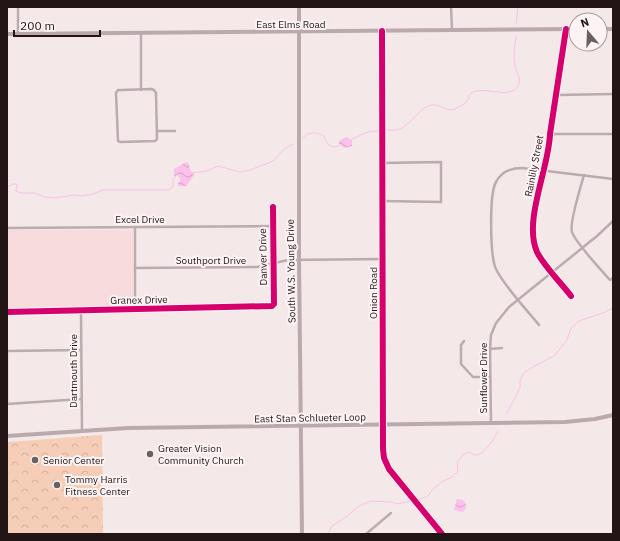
<svg xmlns="http://www.w3.org/2000/svg" width="620" height="541" font-family="'IBM Plex Sans',sans-serif">
<style>
.built{fill:#f8dcdd}
.park{fill:url(#park-crowns)}
.water{fill:url(#water-waves)}
.lines{fill:none;stroke-linecap:round;stroke-linejoin:round}
.stream{stroke:#fbc0eb;stroke-width:1}
.minor{stroke:#baacb0;stroke-width:2.5}
.secondary{stroke:#baaaae;stroke-width:4}
.cycleway-casing{stroke:#fcf4f4;stroke-width:8}
.cycleway{stroke:#d6006c;stroke-width:6}
.poi-dot{fill:#6c5f60;stroke:#fcf4f4;stroke-width:1.5}
.labels{text-anchor:middle;dominant-baseline:central;stroke-width:4;stroke-linejoin:round;paint-order:stroke}
.street-label{font-size:10px;fill:#231516;stroke:#fcf4f4}
.poi-label{font-size:10px;fill:#231516;stroke:#fcf4f4;text-anchor:start}
</style>
<defs>
<pattern id="park-crowns" width="20" height="18" patternUnits="userSpaceOnUse"><rect width="20" height="18" fill="#f6ceb7"/><path d="M2 6a3 3 0 1 1 6 0M12 15a3 3 0 1 1 6 0" fill="none" stroke="#d3b09d"/></pattern>
<pattern id="water-waves" width="16" height="10" patternUnits="userSpaceOnUse"><rect width="16" height="10" fill="#fbc0eb"/><path d="M0 5q4-4 8 0t8 0" fill="none" stroke="#d7a4c9"/></pattern>
</defs>
<rect width="100%" height="100%" fill="#f5e8e8"/>
<path class="built" d="M7,230H133V307L7,309Z"/>
<path class="park" d="M102,435L103,534H7V442Z"/>
<g class="water">
<path d="M346,137L352,140V146L345,148L339,144V141Z"/>
<path d="M186,162L189,164L190,170L194,174C193,178 188,182 187,186H178V183L180,181V178L177,175L175,177L174,175V169Z"/>
<path d="M457,499L463,500C467,505 467,507 463,512L454,510Z"/>
</g>
<g class="lines">
<g class="stream">
<path d="M516,24L518,7"/>
<path d="M384,130C390,130 397,131 402,128C413,122 419,108 431,105C440,103 448,114 457,108C461,106 465,104 467,101C470,97 468,94 474,92C487,86 512,101 519,84C521,78 517,74 516,69C512,59 515,46 516,36"/>
<path d="M303,138C308,131 317,132 324,136C326,144 332,150 340,145"/>
<path d="M352,139L368,132L379,131"/>
<path d="M192,173L207,171L218,166L240,172L250,170L273,161L283,150L293,144"/>
<path d="M7,187L13,184H17L16,191L21,193H34L45,197L54,198L74,195L82,196L93,194L102,190H168L173,187V179L176,176"/>
<path d="M507,413L520,388V381L522,376L526,371L555,355L567,340L571,328L579,321L603,313L613,308"/>
<path d="M418,500L428,496L432,490L443,481L452,477L458,471L457,462L464,454L469,452C470,452 474,455 475,455C484,456 495,437 498,431"/>
<path d="M328,534L332,526L346,517L359,506L371,501L392,502L397,504L412,501"/>
</g>
<g class="minor">
<path d="M18,7V34"/>
<path d="M451,7L452,30"/>
<path d="M566,29L550,134C549,168 523,221 537,252C544,266 561,283 571,296"/>
<path d="M382,31L383,449L384,458L389,469L442,534"/>
<path d="M151,89L154,90L156,93L157,139L155,141L120,142L118,141L116,93L118,90H122Z"/>
<path d="M141,90V33"/>
<path d="M557,95L613,94"/>
<path d="M157,131H175"/>
<path d="M550,134H613"/>
<path d="M382,163L441,162V202L383,201"/>
<path d="M584,175C581,186 569,223 572,232C575,242 602,271 610,280L613,278"/>
<path d="M7,228L273,226"/>
<path d="M135,268L257,267L288,260L383,259"/>
<path d="M135,310V227"/>
<path d="M81,311L82,431"/>
<path d="M7,312L272,306L274,304L273,207"/>
<path d="M539,325C527,310 504,286 496,269C490,257 489,194 496,182C501,172 511,168 522,168L613,179"/>
<path d="M464,341L461,345V364L473,377H490"/>
<path d="M490,349L502,348"/>
<path d="M7,351L81,350"/>
<path d="M7,351V404"/>
<path d="M7,404L82,399"/>
<path d="M491,423L490,349L491,335L496,323L509,307L597,236L613,221"/>
<path d="M366,534L391,513"/>
</g>
<g class="secondary">
<path d="M299,7V259L302,534"/>
<path d="M600,29H613"/>
<path d="M7,34L576,29"/>
<path d="M7,436L128,428L565,422L595,419L613,415"/>
</g>
<g class="cycleway-casing">
<g id="cycleway">
<path d="M566,29L550,134C549,168 523,221 537,252C544,266 561,283 571,296"/>
<path d="M382,31L383,449L384,458L389,469L442,534"/>
<path d="M7,312L272,306L274,304L273,207"/>
</g>
</g>
<use href="#cycleway" class="cycleway"/>
</g>
<g class="poi-dot">
<circle cx="150" cy="454" r="4"/>
<circle cx="35" cy="460" r="4"/>
<circle cx="57" cy="485" r="4"/>
</g>
<g class="labels">
<g class="street-label">
<text x="291" y="24">East Elms Road</text>
<text transform="translate(534 166) rotate(-79)">Rainlily Street</text>
<text x="140" y="219">Excel Drive</text>
<text transform="translate(263 257) rotate(-91)">Danver Drive</text>
<text x="211" y="260">Southport Drive</text>
<text transform="translate(291 271) rotate(-91)">South W.S. Young Drive</text>
<text transform="translate(373 293) rotate(-90)">Onion Road</text>
<text transform="translate(139 300) rotate(-1)">Granex Drive</text>
<text transform="translate(73 371) rotate(-90)">Dartmouth Drive</text>
<text transform="translate(483 378) rotate(-90)">Sunflower Drive</text>
<text transform="translate(310 418) rotate(-1)">East Stan Schlueter Loop</text>
</g>
<g class="poi-label">
<text x="158" y="448">Greater Vision<tspan x="158" dy="12">Community Church</tspan></text>
<text x="43" y="460">Senior Center</text>
<text x="65" y="479">Tommy Harris<tspan x="65" dy="12">Fitness Center</tspan></text>
</g>
</g>
<rect width="620" height="541" fill="none" stroke="#231516" stroke-width="16"/>
<g transform="translate(588 32) rotate(341)"><circle r="19" fill="#fcf4f4" stroke="#a59b9b"/>
<path d="M0-3L7 15L0 10L-7 15Z" fill="#6c5f60"/>
<text y="-6" font-size="11" font-weight="bold" text-anchor="middle" fill="#231516">N</text>
</g>
<path d="M14 30v6h86v-6" fill="none" stroke="#231516" stroke-width="2"/>
<text x="20" y="30" font-size="12" fill="#231516" stroke="#fcf4f4" stroke-width="3" paint-order="stroke">200 m</text>
</svg>
